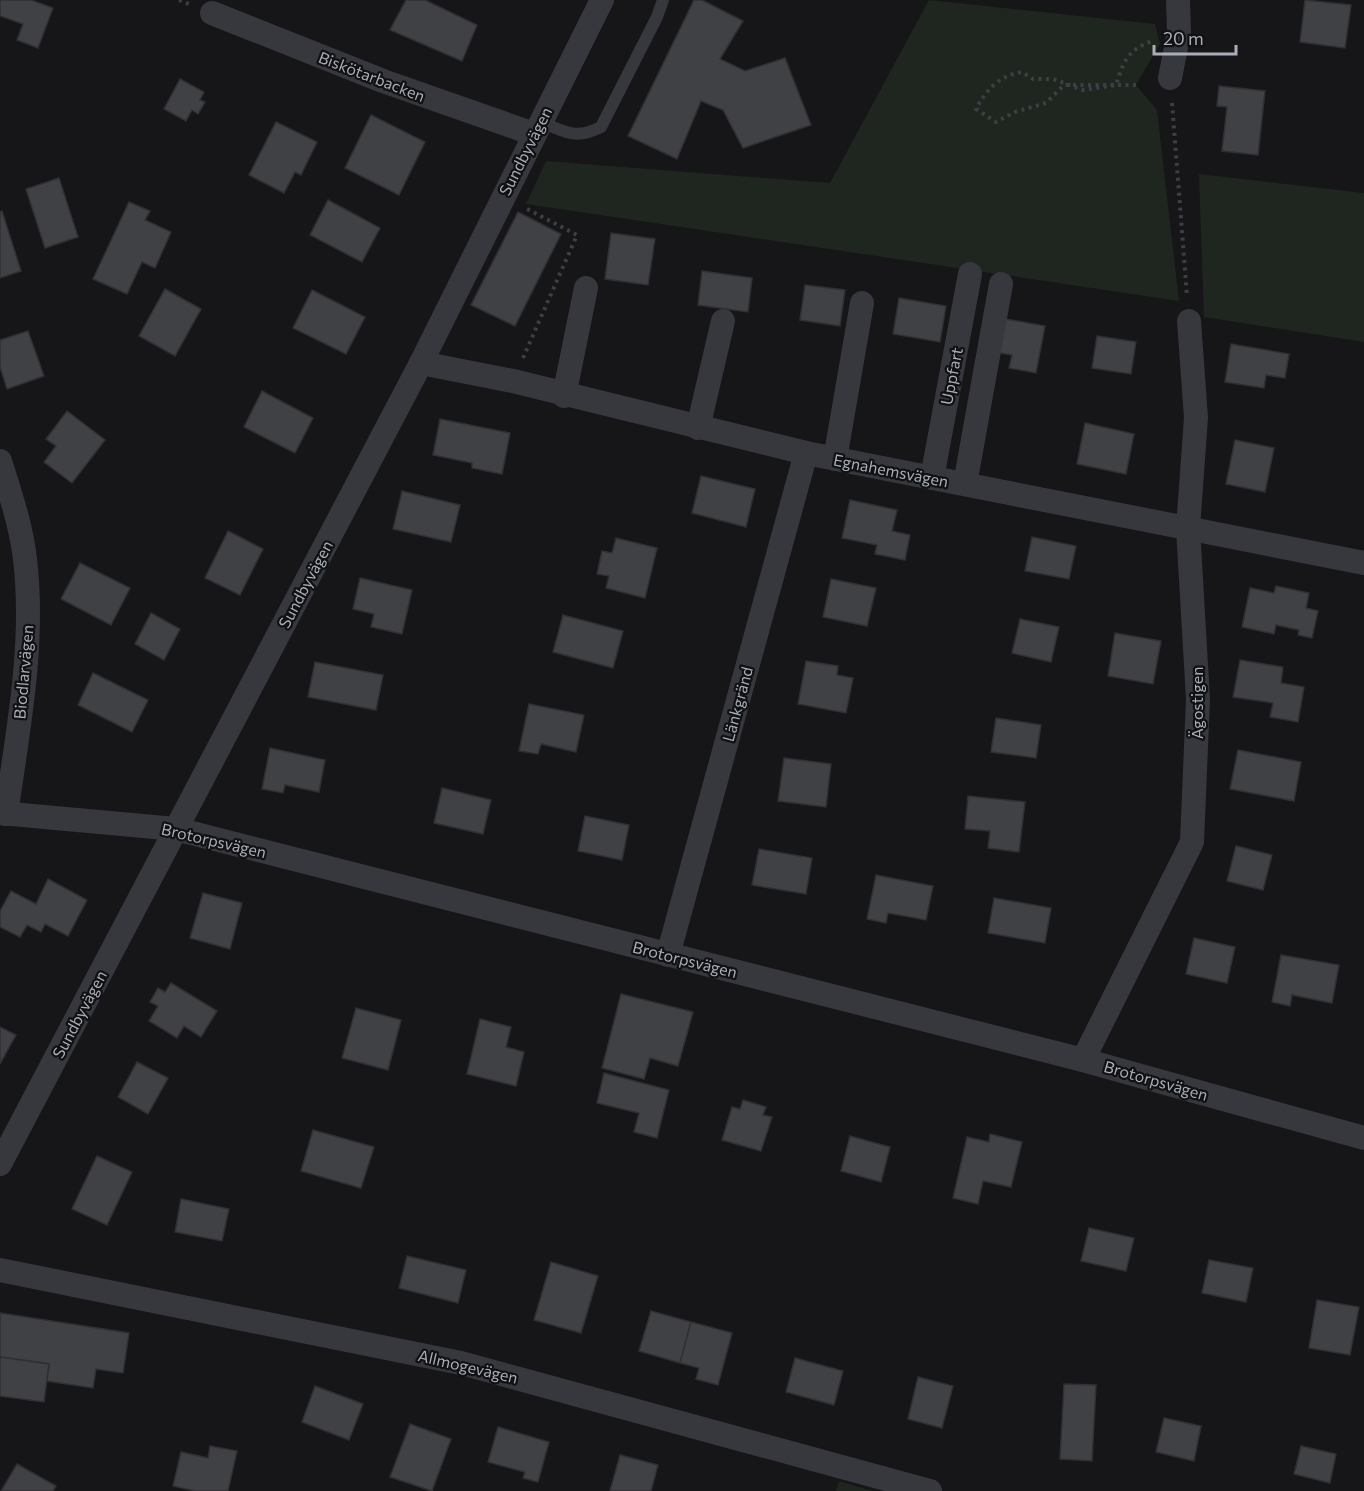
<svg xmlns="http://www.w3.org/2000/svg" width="1364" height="1491" font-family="Commissioner,sans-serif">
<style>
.green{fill:#1e261f}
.building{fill:#404145;stroke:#303034;stroke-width:1.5}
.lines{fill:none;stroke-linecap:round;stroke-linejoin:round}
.path{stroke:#3d3f44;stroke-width:4;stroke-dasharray:3 4.5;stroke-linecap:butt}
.lane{stroke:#37383d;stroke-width:12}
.street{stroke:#37383d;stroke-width:24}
.labels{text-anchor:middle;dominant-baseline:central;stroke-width:4.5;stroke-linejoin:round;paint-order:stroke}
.street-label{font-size:16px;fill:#a8adb8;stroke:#111113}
</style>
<rect width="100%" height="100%" fill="#161618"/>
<g class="green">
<path d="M929,0L1155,24L1160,44L1136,85L1157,110L1179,301L526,204L546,161L830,183Z"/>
<path d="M1199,174L1364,193V342L1204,317Z"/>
<path d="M839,1481L872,1491H836Z"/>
</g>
<g class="building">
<path d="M0,0H31L53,8L38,48L17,40L23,24L0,16Z"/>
<path d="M406,0H425L477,25L462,61L390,30Z"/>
<path d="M694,0H702L743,21L720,59L745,71L785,58L811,125L743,148L723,110L701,101L677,159L628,136Z"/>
<path d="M1305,0L1351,5L1345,48L1300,42Z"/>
<path d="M180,79L204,92L200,100L205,102L198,114L192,110L186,121L164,109Z"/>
<path d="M1219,86L1265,91L1258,155L1222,151L1227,107L1217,106Z"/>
<path d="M371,115L425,142L399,195L345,168Z"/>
<path d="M276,122L317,142L301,175L295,172L284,193L249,175Z"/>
<path d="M59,178L78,237L45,248L26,189Z"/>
<path d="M328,200L380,228L362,262L310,235Z"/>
<path d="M129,202L150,211L145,220L171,232L155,268L142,262L127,294L93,279Z"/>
<path d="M2,211L21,271L0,278V212Z"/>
<path d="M518,212L561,234L515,326L471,305Z"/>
<path d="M611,233L655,239L648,285L605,279Z"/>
<path d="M702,271L752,278L748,312L698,305Z"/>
<path d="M805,285L845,290L840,326L800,320Z"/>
<path d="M165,289L201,309L175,356L139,336Z"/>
<path d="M312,290L365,317L346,354L293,328Z"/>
<path d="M899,298L946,306L940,342L893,334Z"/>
<path d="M1000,318L1045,326L1036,373L1009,368L1012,355L994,352Z"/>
<path d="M28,331L44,376L7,389L0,367V340Z"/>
<path d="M1097,336L1136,342L1131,374L1092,368Z"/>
<path d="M1231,344L1289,354L1285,378L1266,375L1264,388L1225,382Z"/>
<path d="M262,391L313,418L295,453L244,427Z"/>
<path d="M67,411L105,440L72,483L44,462L56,446L46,439Z"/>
<path d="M440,419L510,433L502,474L472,468V463L433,455Z"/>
<path d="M1085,423L1134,434L1126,474L1077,464Z"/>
<path d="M1235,440L1274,448L1265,492L1226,484Z"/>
<path d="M701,476L755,489L746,527L692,513Z"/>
<path d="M402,491L460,505L451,542L393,529Z"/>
<path d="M850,500L897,510L892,531L910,535L905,560L875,554L877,545L842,538Z"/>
<path d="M228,531L263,549L240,595L205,578Z"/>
<path d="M1032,537L1076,546L1069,579L1025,571Z"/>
<path d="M616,538L657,548L645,598L606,588L609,576L597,574L602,551L612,553Z"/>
<path d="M80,563L130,588L111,625L61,599Z"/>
<path d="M360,578L412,590L402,634L371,627L374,614L353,609Z"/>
<path d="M831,579L876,588L867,626L823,617Z"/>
<path d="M1276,586L1309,593L1306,608L1318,611L1312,638L1298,635L1299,630L1276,625L1274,634L1242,627L1250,588L1274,593Z"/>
<path d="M151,613L180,629L164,660L135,644Z"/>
<path d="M563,615L623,631L613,668L553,652Z"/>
<path d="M1020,619L1059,627L1051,662L1012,653Z"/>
<path d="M1115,633L1161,641L1153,684L1108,676Z"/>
<path d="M1240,660L1283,667L1281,683L1304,687L1298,722L1270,717L1273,703L1233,697Z"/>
<path d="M806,661L838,666L837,675L853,678L846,713L798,704Z"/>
<path d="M315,662L383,675L376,710L308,697Z"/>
<path d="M93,673L148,700L132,732L78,705Z"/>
<path d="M529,704L584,715L576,752L541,744L538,754L519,751Z"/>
<path d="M996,718L1041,725L1036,758L991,752Z"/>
<path d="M270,748L325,760L319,792L285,785L283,793L262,789Z"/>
<path d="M1238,750L1301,762L1294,801L1230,789Z"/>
<path d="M784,758L831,764L826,807L778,801Z"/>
<path d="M442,788L491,800L483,834L434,823Z"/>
<path d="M968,796L1025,802L1019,852L988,848L990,831L965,829Z"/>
<path d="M585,816L629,825L622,860L578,851Z"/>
<path d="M1236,846L1272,855L1263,890L1227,881Z"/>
<path d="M759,849L812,858L806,894L752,885Z"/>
<path d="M876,875L933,886L926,920L888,913L886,923L867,919Z"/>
<path d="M48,879L87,900L68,936L45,924L41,932L27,925L20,937L0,927V911L11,891L36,904Z"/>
<path d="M203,893L242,903L230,949L190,938Z"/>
<path d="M994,898L1051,908L1045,943L988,933Z"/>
<path d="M1194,938L1235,947L1227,983L1186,974Z"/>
<path d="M1281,955L1339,965L1332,1003L1292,995L1290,1006L1272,1002Z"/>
<path d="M171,983L217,1011L201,1037L184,1026L177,1038L149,1021L158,1006L150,1002L158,988L165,992Z"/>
<path d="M621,994L693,1012L678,1066L650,1058L644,1079L602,1068Z"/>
<path d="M356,1008L401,1020L388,1070L342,1058Z"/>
<path d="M480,1019L511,1027L506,1047L524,1052L516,1086L467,1074Z"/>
<path d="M0,1027L16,1035L0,1064Z"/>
<path d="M137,1062L168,1078L148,1114L118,1097Z"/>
<path d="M604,1073L669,1090L657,1138L634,1132L639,1113L597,1103Z"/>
<path d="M743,1100L766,1107L763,1115L772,1117L761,1151L722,1140L732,1107L740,1109Z"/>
<path d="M313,1130L374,1147L361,1188L301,1171Z"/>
<path d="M990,1134L1022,1142L1011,1187L983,1181L978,1204L953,1198L967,1137L989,1142Z"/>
<path d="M850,1136L890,1147L881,1182L841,1171Z"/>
<path d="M97,1156L132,1172L107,1225L72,1209Z"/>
<path d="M181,1199L229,1209L222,1241L175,1232Z"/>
<path d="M1089,1228L1134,1238L1126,1271L1081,1261Z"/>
<path d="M407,1256L466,1270L458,1303L399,1288Z"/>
<path d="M1209,1260L1253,1268L1246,1302L1202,1293Z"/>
<path d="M551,1262L598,1276L581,1333L534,1320Z"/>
<path d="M1317,1300L1359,1307L1350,1355L1309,1348Z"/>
<path d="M651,1311L691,1322L680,1363L639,1351Z"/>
<path d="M0,1313L129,1333L123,1373L96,1369L93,1388L47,1381L49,1364L0,1357Z"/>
<path d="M691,1322L732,1333L718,1385L696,1379L699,1368L680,1363Z"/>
<path d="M0,1357L49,1364L44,1402L0,1396Z"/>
<path d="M795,1358L843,1371L834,1405L786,1392Z"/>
<path d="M918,1377L953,1386L942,1428L908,1419Z"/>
<path d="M1064,1384L1096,1385L1092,1461L1060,1459Z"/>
<path d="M315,1386L363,1404L349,1440L302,1422Z"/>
<path d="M1164,1418L1201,1426L1194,1461L1156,1452Z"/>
<path d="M410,1424L451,1439L432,1491L390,1477Z"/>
<path d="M498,1427L549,1442L538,1482L523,1478L525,1472L488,1462Z"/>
<path d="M210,1446L237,1451L228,1491H195L173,1486L181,1452L208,1458Z"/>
<path d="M1301,1446L1336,1454L1330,1483L1294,1474Z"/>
<path d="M620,1455L658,1465L651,1491H610Z"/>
<path d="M17,1464L56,1486L53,1491H1Z"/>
</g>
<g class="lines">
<g class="path">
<path d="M179,0L189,4"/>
<path d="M1136,85H1064L1046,103L1015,112L996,122L976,109C986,90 1000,75 1022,72L1033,79H1053L1083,90L1116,85C1124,60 1128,50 1152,41"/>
<path d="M1172,103L1187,296"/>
<path d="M523,358L577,235L525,208"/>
</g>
<path class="lane" d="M540,121C564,132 576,140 601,127L657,17L663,0"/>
<g class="street">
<path d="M212,13L383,81L534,134"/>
<path d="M1170,78L1179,32L1178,0"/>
<path d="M421,363L513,381L806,453L1364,563"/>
<path d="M564,396L586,288"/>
<path d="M698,428L723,321"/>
<path d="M835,459L862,303"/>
<path d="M0,461C10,493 21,525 25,559C35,644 18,730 6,814"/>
<path d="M932,478L970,274"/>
<path d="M965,484L1001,284"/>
<path d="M0,813L176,829L1083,1060L1364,1138"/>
<path d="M668,955L806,453"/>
<path d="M1083,1060L1192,842L1198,699L1188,528L1196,418L1189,321"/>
<path d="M0,1164L421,363L602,0"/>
<path d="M0,1270L461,1363L930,1491"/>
</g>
</g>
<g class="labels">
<g class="street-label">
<text transform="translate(372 76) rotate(21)">Biskötarbacken</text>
<text transform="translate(525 151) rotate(-63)">Sundbyvägen</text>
<text transform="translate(951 376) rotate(-79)">Uppfart</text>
<text transform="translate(891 470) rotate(11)">Egnahemsvägen</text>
<text transform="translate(305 584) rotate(-62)">Sundbyvägen</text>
<text transform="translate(23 672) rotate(-85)">Biodlarvägen</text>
<text transform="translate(1196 703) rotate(-90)">Ägostigen</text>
<text transform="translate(737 704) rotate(-75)">Länkgränd</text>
<text transform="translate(214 840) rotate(13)">Brotorpsvägen</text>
<text transform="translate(685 959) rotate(14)">Brotorpsvägen</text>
<text transform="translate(79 1014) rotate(-62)">Sundbyvägen</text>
<text transform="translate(1156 1080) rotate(16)">Brotorpsvägen</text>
<text transform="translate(468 1366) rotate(13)">Allmogevägen</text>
</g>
</g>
<path d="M1154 45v9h82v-9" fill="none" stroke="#a8adb8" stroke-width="3"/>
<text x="1163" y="45" font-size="18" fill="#a8adb8" stroke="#111113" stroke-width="4.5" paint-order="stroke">20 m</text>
</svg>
